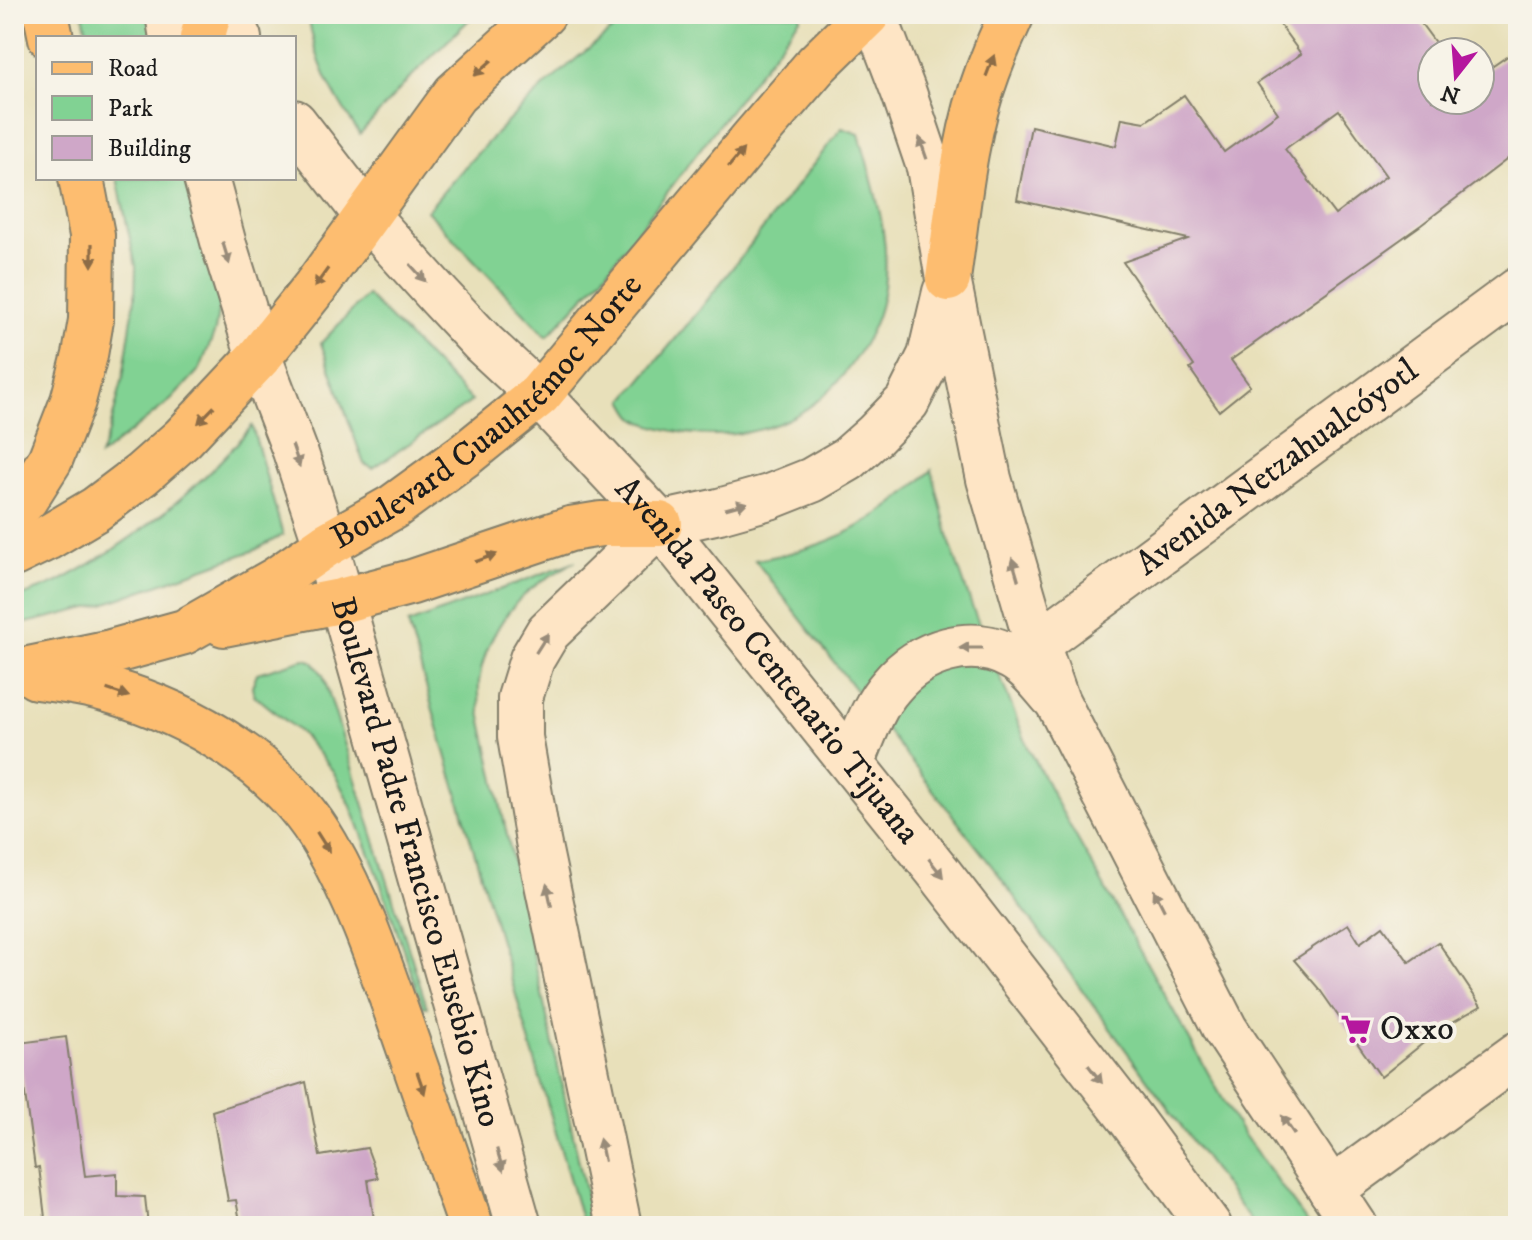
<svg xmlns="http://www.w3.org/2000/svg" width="1532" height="1240" font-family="'IM FELL DW Pica',serif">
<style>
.green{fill:#81d293;stroke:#4e7758;stroke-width:2}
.building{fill:#cfa7c8;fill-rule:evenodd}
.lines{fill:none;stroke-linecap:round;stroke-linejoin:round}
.secondary-casing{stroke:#827e6b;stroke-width:48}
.primary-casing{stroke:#827e6b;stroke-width:48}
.secondary{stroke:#fee5c5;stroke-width:44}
.primary{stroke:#fdbd6f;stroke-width:44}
.oneway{fill:#8c6c46}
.oneway2{fill:#988b79}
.labels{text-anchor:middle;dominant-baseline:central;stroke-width:8;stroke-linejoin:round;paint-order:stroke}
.street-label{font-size:34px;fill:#1c1c1c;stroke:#f7f3e8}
.poi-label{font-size:34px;fill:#1c1c1c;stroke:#f7f3e8;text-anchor:start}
</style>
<rect width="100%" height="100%" fill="#f7f3e8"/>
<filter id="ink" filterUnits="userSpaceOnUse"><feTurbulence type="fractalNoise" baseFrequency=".0125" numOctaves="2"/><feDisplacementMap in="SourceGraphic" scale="16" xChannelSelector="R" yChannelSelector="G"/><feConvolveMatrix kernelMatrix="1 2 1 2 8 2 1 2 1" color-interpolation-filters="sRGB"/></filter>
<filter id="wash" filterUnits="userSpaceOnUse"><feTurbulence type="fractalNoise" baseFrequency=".006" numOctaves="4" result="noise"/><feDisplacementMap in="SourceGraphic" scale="32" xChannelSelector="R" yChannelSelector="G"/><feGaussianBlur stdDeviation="1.8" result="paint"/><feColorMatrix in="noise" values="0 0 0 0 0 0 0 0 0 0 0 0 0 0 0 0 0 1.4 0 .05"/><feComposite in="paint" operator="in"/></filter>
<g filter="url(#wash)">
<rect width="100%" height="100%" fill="#e8e0ba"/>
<g class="green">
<path d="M83,14H149L156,38H88Z"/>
<path d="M308,14H475L408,80L360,134C332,94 315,63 308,14Z"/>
<path d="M634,14H799L801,17L604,275L547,337L427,211C490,135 553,72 634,14Z"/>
<path d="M842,128L859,134C874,188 896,250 880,307C874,329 863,347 850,366C810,422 752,442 685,433C672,431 642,425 634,416C630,412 627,405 624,400L697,313Z"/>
<path d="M117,178H194L221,292L215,331L200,369L171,400L100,456L110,429L123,377L135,298L136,267Z"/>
<path d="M367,295L472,401L373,468L364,464L321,343Z"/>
<path d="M252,426L283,535L255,550L101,605L14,626V599C29,593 46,588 60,581C132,543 200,489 252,426Z"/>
<path d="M932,470L950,543L973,609L1028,747L1060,808L1239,1128L1310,1226H1254L994,869L755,560C831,548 877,523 932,470Z"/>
<path d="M576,561C564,568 551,575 539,583C508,604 484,643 479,681C478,691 480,702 480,712L593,1226H583L408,624Z"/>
<path d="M304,659L312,661L323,675L427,1007H423L378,875L350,804L333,771L301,733L254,695L252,687L257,673Z"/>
</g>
<g id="blocks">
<g class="building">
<path d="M1272,14H1414L1442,52H1432V100H1480V75L1518,49V151L1421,225L1231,360L1250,386L1219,411L1190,369L1194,366L1123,262L1188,239L1017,200L1031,126L1116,146L1122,118L1145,122L1184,95L1224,152L1278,113L1257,83L1301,54ZM1339,110L1386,176L1335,215L1285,149Z"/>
<path d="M1348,924L1360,943L1383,926L1409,962L1438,942L1481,1006L1442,1028L1381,1077L1320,990L1294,960Z"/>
<path d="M66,1037L85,1176L117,1173V1196L145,1197L148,1226H46L39,1167L35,1168L18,1043Z"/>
<path d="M306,1082L320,1156L367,1148L378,1178L368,1180L375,1226H241L236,1200L228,1201L212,1111Z"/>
</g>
</g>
</g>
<g filter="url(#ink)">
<use href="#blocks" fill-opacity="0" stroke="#827e6b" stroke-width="2"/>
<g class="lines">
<g class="secondary-casing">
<g id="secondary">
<path d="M168,14L172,38"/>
<path d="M226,14L239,38"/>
<path d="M874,14L904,93L929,167L948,279L989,479L1037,644L1057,701L1225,1029L1355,1226"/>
<path id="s1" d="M294,122L366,215L440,297L483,343L539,395L660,524L940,874L1129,1117L1209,1226"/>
<path id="s2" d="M206,178L224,245L259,357L295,451L326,545L519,1226"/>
<path id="s3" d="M1037,644L1518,290"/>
<path d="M852,763C863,738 872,707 891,686C920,651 972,634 1013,658C1029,667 1041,683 1053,697"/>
<path d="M1331,1190L1518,1054"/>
<path d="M619,1226L538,841L520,737V698L532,659L548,632L660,524L719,511L769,497L812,480L848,459L875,435L907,402L930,356L945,292"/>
</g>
</g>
<g class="primary-casing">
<g id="primary">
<path d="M46,14L51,38"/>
<path d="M202,38L209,14"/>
<path d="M948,279C958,210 963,137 988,71C995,52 1003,33 1012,14"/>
<path d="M14,511L26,498L50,460L73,401L85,355L91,320L92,235L81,178"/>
<path d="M14,554L47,538L96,509L141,475L183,438L259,357L315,287L455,94L543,14"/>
<path d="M224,624L340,601L412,582L570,529L601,524H660"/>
<path id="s4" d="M14,672L111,652L184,632L277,579L326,545L393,507L466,454L539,395L753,138L817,64L868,14"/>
<path d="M36,677C60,680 85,683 108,690C195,715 280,765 326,845C358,900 378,959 399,1019C423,1088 447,1157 471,1226"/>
</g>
</g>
<use href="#secondary" class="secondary"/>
<use href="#primary" class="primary"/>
</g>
<defs><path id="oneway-solid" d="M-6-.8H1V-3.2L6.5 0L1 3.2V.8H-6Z" transform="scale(2)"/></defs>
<g class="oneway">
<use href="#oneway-solid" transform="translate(990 66) rotate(-69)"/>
<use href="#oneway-solid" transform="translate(483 68) rotate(138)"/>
<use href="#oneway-solid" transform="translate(736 158) rotate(-50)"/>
<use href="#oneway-solid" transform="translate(92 255) rotate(90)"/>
<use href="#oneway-solid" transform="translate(321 278) rotate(126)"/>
<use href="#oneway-solid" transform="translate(206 415) rotate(134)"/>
<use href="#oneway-solid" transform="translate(486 558) rotate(-20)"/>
<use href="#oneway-solid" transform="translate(118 693) rotate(18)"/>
<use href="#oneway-solid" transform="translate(323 842) rotate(58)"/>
<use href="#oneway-solid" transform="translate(421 1083) rotate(71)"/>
</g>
<g class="oneway2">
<use href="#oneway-solid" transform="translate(923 148) rotate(-109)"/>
<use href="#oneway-solid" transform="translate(226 253) rotate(73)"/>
<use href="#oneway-solid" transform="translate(418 273) rotate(48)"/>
<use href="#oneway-solid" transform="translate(296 456) rotate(71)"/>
<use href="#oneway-solid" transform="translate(736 506) rotate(-16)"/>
<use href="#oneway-solid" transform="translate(1015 569) rotate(-106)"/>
<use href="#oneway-solid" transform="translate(542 643) rotate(-58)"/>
<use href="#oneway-solid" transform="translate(971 648) rotate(180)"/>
<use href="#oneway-solid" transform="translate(936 868) rotate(52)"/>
<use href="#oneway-solid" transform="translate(549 895) rotate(-102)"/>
<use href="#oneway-solid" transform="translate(1159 900) rotate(-117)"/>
<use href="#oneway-solid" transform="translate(1095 1074) rotate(52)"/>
<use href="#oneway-solid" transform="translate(1288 1125) rotate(-124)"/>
<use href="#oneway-solid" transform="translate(602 1150) rotate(-102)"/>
<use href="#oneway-solid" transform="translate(500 1160) rotate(74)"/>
</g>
</g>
<defs>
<g id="supermarket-bare" transform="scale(2.4)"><path d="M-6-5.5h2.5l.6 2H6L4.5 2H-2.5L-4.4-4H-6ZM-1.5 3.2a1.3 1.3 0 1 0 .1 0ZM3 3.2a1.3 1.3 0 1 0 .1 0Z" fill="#b5179e" stroke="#f7f3e8" stroke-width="2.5" paint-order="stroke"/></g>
</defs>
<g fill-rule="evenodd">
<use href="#supermarket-bare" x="1356" y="1029"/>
</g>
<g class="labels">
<g class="street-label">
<text stroke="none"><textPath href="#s4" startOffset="552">Boulevard Cuauhtémoc Norte</textPath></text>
<text stroke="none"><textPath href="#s3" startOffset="298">Avenida Netzahualcóyotl</textPath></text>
<text stroke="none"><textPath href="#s1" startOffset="718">Avenida Paseo Centenario Tijuana</textPath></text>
<text stroke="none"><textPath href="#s2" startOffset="716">Boulevard Padre Francisco Eusebio Kino</textPath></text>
</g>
<g class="poi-label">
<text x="1380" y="1029">Oxxo</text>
</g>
</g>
<rect width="1532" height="1240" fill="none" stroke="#f7f3e8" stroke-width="48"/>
<rect x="36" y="36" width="260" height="144" fill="#f7f3e8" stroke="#9f9d96" stroke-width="2"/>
<rect x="52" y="62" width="40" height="12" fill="#fdbd6f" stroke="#9f9d96" stroke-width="2"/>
<text x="108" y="76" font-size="24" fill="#1c1c1c">Road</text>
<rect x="52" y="96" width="40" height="24" fill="#81d293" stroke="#9f9d96" stroke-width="2"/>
<text x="108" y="116" font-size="24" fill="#1c1c1c">Park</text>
<rect x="52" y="136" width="40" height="24" fill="#cfa7c8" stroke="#9f9d96" stroke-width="2"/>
<text x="108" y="156" font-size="24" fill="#1c1c1c">Building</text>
<g transform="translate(1456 76) rotate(197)"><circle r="38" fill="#f7f3e8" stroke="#9f9d96" stroke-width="2"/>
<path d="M0-6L14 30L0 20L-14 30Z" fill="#b5179e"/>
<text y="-12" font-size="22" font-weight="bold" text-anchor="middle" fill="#1c1c1c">N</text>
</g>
</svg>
